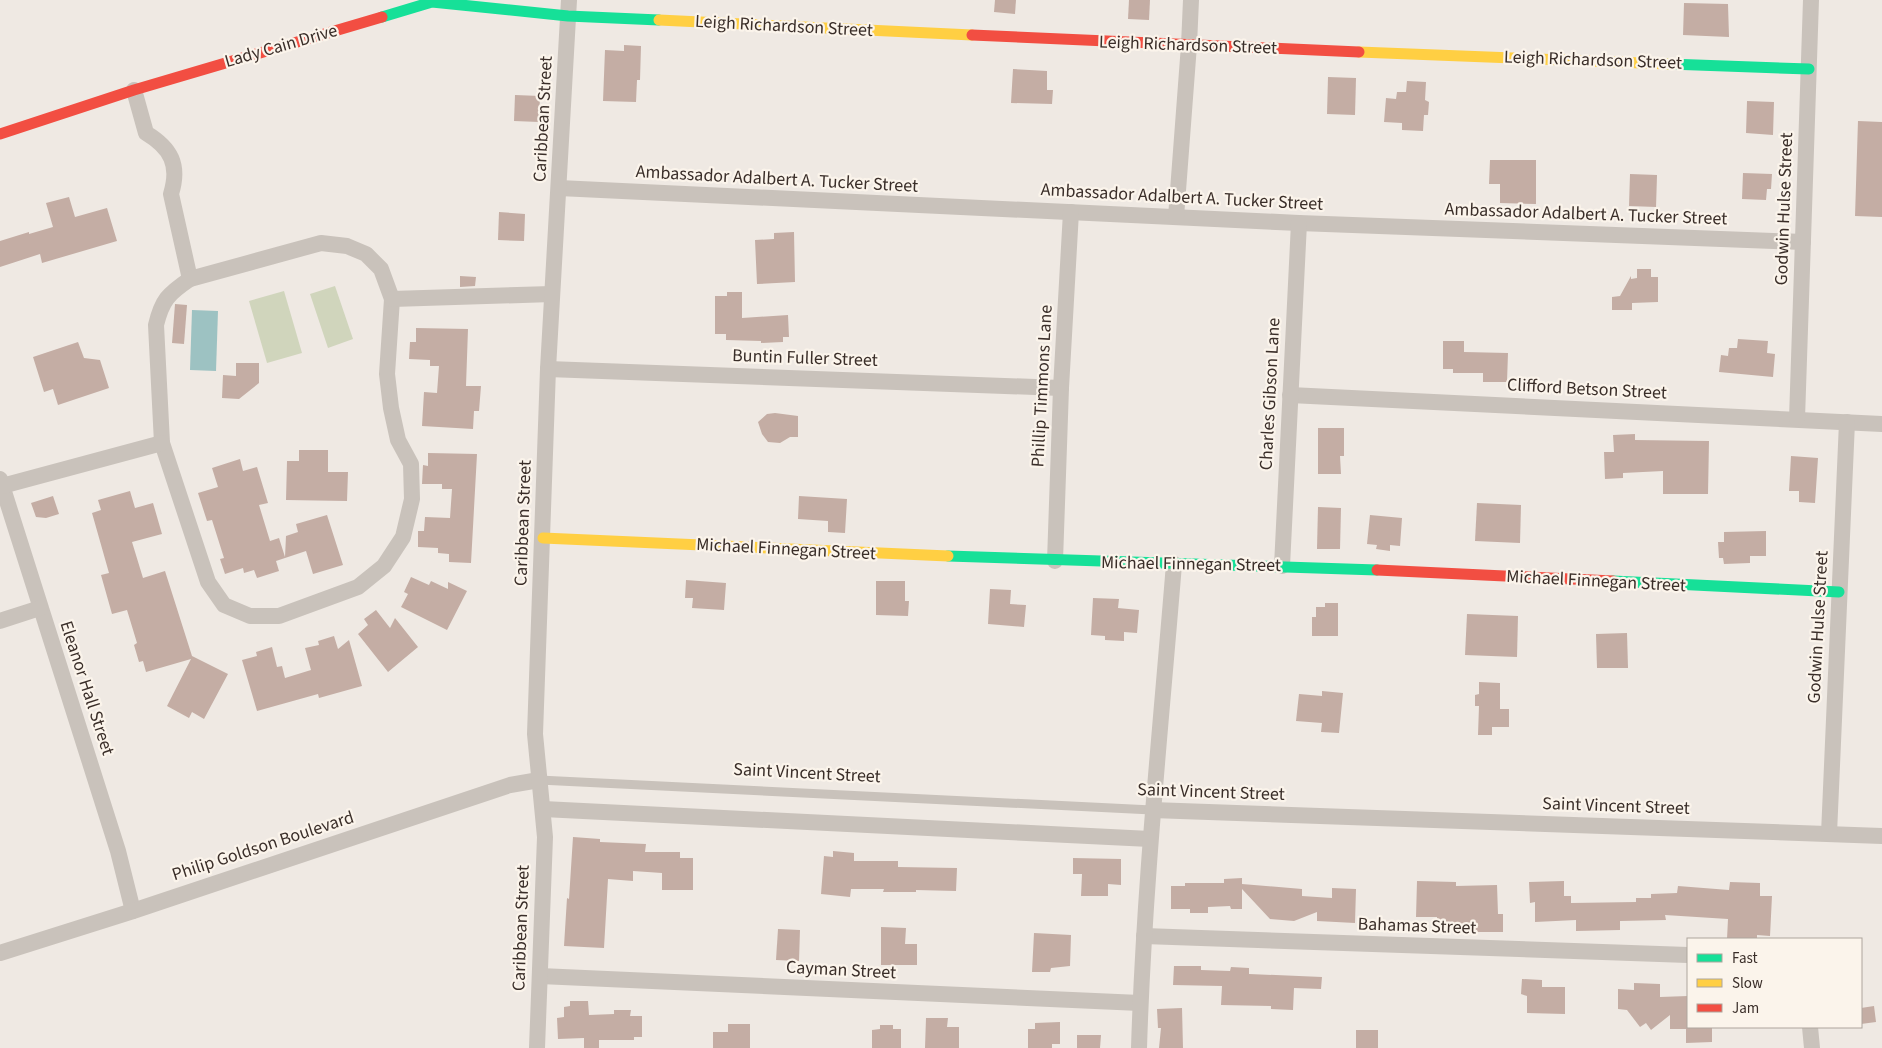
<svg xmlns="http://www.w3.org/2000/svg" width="1882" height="1048" font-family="'Source Sans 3',sans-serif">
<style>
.green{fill:#d0d5bc}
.water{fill:#9dc2c2}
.building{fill:#c4ada4}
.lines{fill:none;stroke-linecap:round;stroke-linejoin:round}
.lane{stroke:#c9c2bb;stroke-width:9}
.street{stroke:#c9c2bb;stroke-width:16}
.fast{stroke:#16e098;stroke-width:11}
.slow{stroke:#ffcf43;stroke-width:11}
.jam{stroke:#f24e42;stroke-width:11}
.labels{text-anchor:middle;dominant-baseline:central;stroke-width:4.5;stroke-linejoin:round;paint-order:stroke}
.street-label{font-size:18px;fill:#3a2e29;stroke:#fbf4eb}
</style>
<rect width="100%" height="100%" fill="#efe9e3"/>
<g class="green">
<path d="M335,286L353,339L328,348L310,294Z"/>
<path d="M284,291L302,353L267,363L249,301Z"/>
</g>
<path class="water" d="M192,310L218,311L216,371L190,370Z"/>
<g class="building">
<path d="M995,0H1016L1015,14L994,12Z"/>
<path d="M1129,0H1150L1149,20L1128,19Z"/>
<path d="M1684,3L1728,4L1729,37L1683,35Z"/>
<path d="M624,45L641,46L640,80H637L636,102L603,101L605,50L624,51Z"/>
<path d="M1013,69L1047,71V90H1053L1052,104L1011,103Z"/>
<path d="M1328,77L1356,78L1355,115L1327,114Z"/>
<path d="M1407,81L1426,82L1425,100L1429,102L1428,115H1424L1423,131L1402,130V123L1384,122L1386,98L1396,99L1397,92H1406Z"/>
<path d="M515,95L540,96L539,122L514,121Z"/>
<path d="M1747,101L1774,102L1773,135L1746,133Z"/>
<path d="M1858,121L1882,122V217L1855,216Z"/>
<path d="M1490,160H1536V204L1500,203V184H1489Z"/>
<path d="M1743,173L1772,174L1771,189H1767L1766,200L1742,199Z"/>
<path d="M1630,174L1657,175L1656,207L1629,206Z"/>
<path d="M69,197L75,217L107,208L117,241L42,263L40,254L0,267V241L29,232V234L53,227L46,203Z"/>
<path d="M499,212L525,214L524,241L498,240Z"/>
<path d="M794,232L795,282L757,284L755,240L774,239V233Z"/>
<path d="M1637,269H1651V277H1658V302L1632,303V310H1612V297L1620,296L1631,276V279L1637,278Z"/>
<path d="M460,276L476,277L475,286L460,287Z"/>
<path d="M727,292H742V318L788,315L789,337H783V342L761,343V341L726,340V334H715V296H727Z"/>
<path d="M175,304L187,305L184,344L172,343Z"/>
<path d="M416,328L468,329L466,386H481L479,411H474L473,429L422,426L424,392L437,393L439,366H430V360L409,359L410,342H416Z"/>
<path d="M1738,339L1768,341L1767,353L1775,354L1773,377L1719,372L1721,355L1728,356L1729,348H1737Z"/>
<path d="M1443,341H1464V352L1508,353L1507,382H1483V373H1453V369H1443Z"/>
<path d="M78,342L84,358L100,360L109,388L58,405L53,389L44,392L33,357Z"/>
<path d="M236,363H259V383L239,399L222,398L223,375L236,376Z"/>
<path d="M775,413L798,416V437H790L780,443L768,442L762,434L758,422L767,414Z"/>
<path d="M1318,428H1344V456H1340L1341,474H1318Z"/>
<path d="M1635,434V440L1709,441L1708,494H1663V471L1623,473V478L1605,479L1604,452H1614L1613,435Z"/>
<path d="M299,450H328V472H348L347,501L286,500L287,461H299Z"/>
<path d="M428,453L477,454L471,563L449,562V554L438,553V548L418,547V531H424L425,517L450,518L452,489H442V484H422L423,465L428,466Z"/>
<path d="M1791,456L1818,458L1815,503L1799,502V491H1789Z"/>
<path d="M240,459L243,471L257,467L268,503L259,505L270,541L279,538L285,557L286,536L298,532L296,524L327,515L343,565L313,574L306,551L276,561L279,571L257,578L254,570L244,573L243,568L225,574L220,559L224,558L212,520L207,521L198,493L218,487L212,468Z"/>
<path d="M130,491L135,508L153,503L162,534L132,542L143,578L165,571L192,656L228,674L204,719L192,712L189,718L167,706L191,659L146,672L143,661L139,662L134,645L137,643L127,610L112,614L101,575L109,573L92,513L101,510L98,500Z"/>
<path d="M53,496L59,514L46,518L36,517L31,503Z"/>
<path d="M799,496L847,499L845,533L828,532V521L798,519Z"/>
<path d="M1477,503L1521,505L1520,543L1475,541Z"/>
<path d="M1318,507L1341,508L1340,549H1317Z"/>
<path d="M1370,515L1402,518L1400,546L1390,545V551L1376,549L1377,545L1367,544Z"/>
<path d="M1766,531V556H1750V563L1724,564L1723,558H1719L1718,542H1724V532Z"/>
<path d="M411,577L429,585L431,581L448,589V582L467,591L447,630L401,607L408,594L404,592Z"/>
<path d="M686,580L726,583L724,610L692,608L693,598H685Z"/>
<path d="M876,581H905V601H909L908,616L876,615Z"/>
<path d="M990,589L1011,590L1010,604L1026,605L1024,627L988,624Z"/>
<path d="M1093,598L1119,599L1118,608L1139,610L1137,633L1124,632V641L1105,640V636L1091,635Z"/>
<path d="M1325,603H1338V636H1312V617H1316V607H1325Z"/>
<path d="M376,610L390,628L395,618L418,647L388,672L358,634L368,625L364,619Z"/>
<path d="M1467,614L1518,616L1517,657L1465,655Z"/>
<path d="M1627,633L1628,668H1597L1596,634Z"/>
<path d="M334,636L338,649L349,640L362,686L319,698L318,694L257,711L242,660L257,656L256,652L272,647L277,667L282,666L285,678L311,670L305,648L319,645L318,641Z"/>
<path d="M1479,682L1500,683V709H1509V727H1492V735H1478L1479,706H1475V695L1479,694Z"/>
<path d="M1322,691L1343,693L1339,733L1321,732L1322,723L1296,721L1299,694L1322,696Z"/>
<path d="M573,837L600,839V842L646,844L645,852H680V858H693V890H662V873L633,871V881L608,879L604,948L564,946L567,898L569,899Z"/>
<path d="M833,851L854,853V861H898V867L957,868L956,891L916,890V892H883L884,889H851L850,897L821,894L824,856L833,857Z"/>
<path d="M1073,858L1121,859V885L1108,884V896H1081L1082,874H1073Z"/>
<path d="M1242,878V884L1302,889V896L1332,898V888L1356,889L1355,923L1317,921V912L1294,921L1270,919L1242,889V909H1231L1230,906L1208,907V913H1190V909H1171V886H1185V883H1224V879Z"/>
<path d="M1417,881L1456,882V886L1497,885L1498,914H1503V932H1474V925L1437,924V917H1416Z"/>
<path d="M1564,881V896H1571V903L1636,902V898H1651V894L1677,893L1678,886L1729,890L1730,882L1760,883V896H1772L1770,936L1757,935V939H1727L1728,919L1665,915L1666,920L1620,921V930L1576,931V920L1535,922V902L1530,903L1529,882Z"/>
<path d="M881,927L906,928L905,944H917V965H881Z"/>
<path d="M778,929L800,930L799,961L776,960Z"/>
<path d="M1034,933L1071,935L1070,966L1051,968L1050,972H1032Z"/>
<path d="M1174,966H1201V970L1230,971L1231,967L1249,968V974L1322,977L1321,989L1294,988L1293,1010L1271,1009V1006L1221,1005L1222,986L1173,985Z"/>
<path d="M1522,979L1542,980V987H1565V1014L1527,1013V996L1521,994Z"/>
<path d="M1634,983L1660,984V997L1688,996V1027H1712V1042L1686,1043V1029H1670V1015L1651,1030L1646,1023L1640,1027L1627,1010L1618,1009V989L1634,990Z"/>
<path d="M570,1001H588L589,1015L614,1014V1010H631L630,1016H642V1037H634V1040H599V1048H584V1038L558,1039L557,1018L564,1017V1007L570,1006Z"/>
<path d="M1874,1006L1876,1022L1861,1024V1008Z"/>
<path d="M1182,1008L1183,1048H1159L1161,1028H1158L1157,1009Z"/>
<path d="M926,1018H948L947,1027H959V1048H925Z"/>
<path d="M1060,1022V1044H1052V1048H1028V1029H1035V1023Z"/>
<path d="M728,1024H750V1048H713V1032H728Z"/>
<path d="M880,1025H893V1029H901V1048H872V1030L880,1029Z"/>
<rect x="1356" y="1030" width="22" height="18"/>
<path d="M1077,1035H1101L1100,1048H1077Z"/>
</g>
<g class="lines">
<path class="lane" d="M539,780L1152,810"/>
<g class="street">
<path d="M134,90L146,133C171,148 180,165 171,194L190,279"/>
<path d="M559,188L1299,223L1803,242"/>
<path d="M1176,217L1189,45L1191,0"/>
<path d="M321,243L347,246L366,254L381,269L392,299L387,374L391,408L398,440L411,464L412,499L403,537L384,566L358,587L279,616H250L224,605L208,582L162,443L156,325C162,300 168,294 190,279Z"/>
<path d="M392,299L552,294"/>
<path d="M548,369L1061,388"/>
<path d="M1290,395L1882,424"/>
<path d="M1797,419L1811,0"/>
<path d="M0,479L118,851L133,911"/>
<path d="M2,486L162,443"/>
<path d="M1055,561L1061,388L1071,212"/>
<path d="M1282,566L1299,223"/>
<path d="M0,621L40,608"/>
<path d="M543,809L1150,839"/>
<path d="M1152,810L1882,836"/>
<path d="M1829,834L1847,422"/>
<path d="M1144,936L1688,955"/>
<path d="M0,953L133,911L510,785L539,780"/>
<path d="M540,976L1140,1003"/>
<path d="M1810,1027L1812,1048"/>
<path d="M537,1048L545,837L535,734L548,369L569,0"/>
<path d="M1139,1048C1144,886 1161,725 1174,564"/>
</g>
<g class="fast">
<path d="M382,17L432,2L568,16L659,20"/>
<path d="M1669,64L1809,69"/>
<path d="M948,556L1377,570"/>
<path d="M1613,581L1839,592"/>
</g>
<g class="slow">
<path d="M659,20L972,35"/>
<path d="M1359,52L1669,64"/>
<path d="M543,538L948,556"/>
</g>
<g class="jam">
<path d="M972,35L1359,52"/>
<path d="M0,134L134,90L382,17"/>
<path d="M1377,570L1613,581"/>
</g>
</g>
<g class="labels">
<g class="street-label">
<text transform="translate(784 26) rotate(3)">Leigh Richardson Street</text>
<text transform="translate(1188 45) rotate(2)">Leigh Richardson Street</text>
<text transform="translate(281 46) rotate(-16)">Lady Cain Drive</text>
<text transform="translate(1593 60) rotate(2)">Leigh Richardson Street</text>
<text transform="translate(543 119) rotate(-87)">Caribbean Street</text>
<text transform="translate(777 179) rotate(3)">Ambassador Adalbert A. Tucker Street</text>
<text transform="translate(1182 197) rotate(3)">Ambassador Adalbert A. Tucker Street</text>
<text transform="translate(1784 209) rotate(-88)">Godwin Hulse Street</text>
<text transform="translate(1586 214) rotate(2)">Ambassador Adalbert A. Tucker Street</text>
<text transform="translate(805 358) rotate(2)">Buntin Fuller Street</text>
<text transform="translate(1042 386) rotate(-87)">Phillip Timmons Lane</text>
<text transform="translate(1587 389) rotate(3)">Clifford Betson Street</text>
<text transform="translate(1270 394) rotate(-87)">Charles Gibson Lane</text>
<text transform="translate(523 523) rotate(-88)">Caribbean Street</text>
<text transform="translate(786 549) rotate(3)">Michael Finnegan Street</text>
<text transform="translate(1191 564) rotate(1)">Michael Finnegan Street</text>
<text transform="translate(1596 581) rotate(3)">Michael Finnegan Street</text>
<text transform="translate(1818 627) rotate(-87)">Godwin Hulse Street</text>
<text transform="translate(87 688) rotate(72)">Eleanor Hall Street</text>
<text transform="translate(807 773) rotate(3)">Saint Vincent Street</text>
<text transform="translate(1211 792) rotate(2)">Saint Vincent Street</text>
<text transform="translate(1616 806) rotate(2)">Saint Vincent Street</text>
<text transform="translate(263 846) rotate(-18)">Philip Goldson Boulevard</text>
<text transform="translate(1417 926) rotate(2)">Bahamas Street</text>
<text transform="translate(521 928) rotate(-88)">Caribbean Street</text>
<text transform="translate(841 970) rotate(3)">Cayman Street</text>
</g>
</g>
<rect x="1687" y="938" width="175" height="90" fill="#fbf4eb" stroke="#aea59d"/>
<rect x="1697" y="954" width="25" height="8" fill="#16e098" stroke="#aea59d"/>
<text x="1732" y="963" font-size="15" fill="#3a2e29">Fast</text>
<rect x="1697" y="979" width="25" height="8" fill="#ffcf43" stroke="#aea59d"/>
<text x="1732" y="988" font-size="15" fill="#3a2e29">Slow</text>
<rect x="1697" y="1004" width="25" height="8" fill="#f24e42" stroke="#aea59d"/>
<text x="1732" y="1013" font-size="15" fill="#3a2e29">Jam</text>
</svg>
